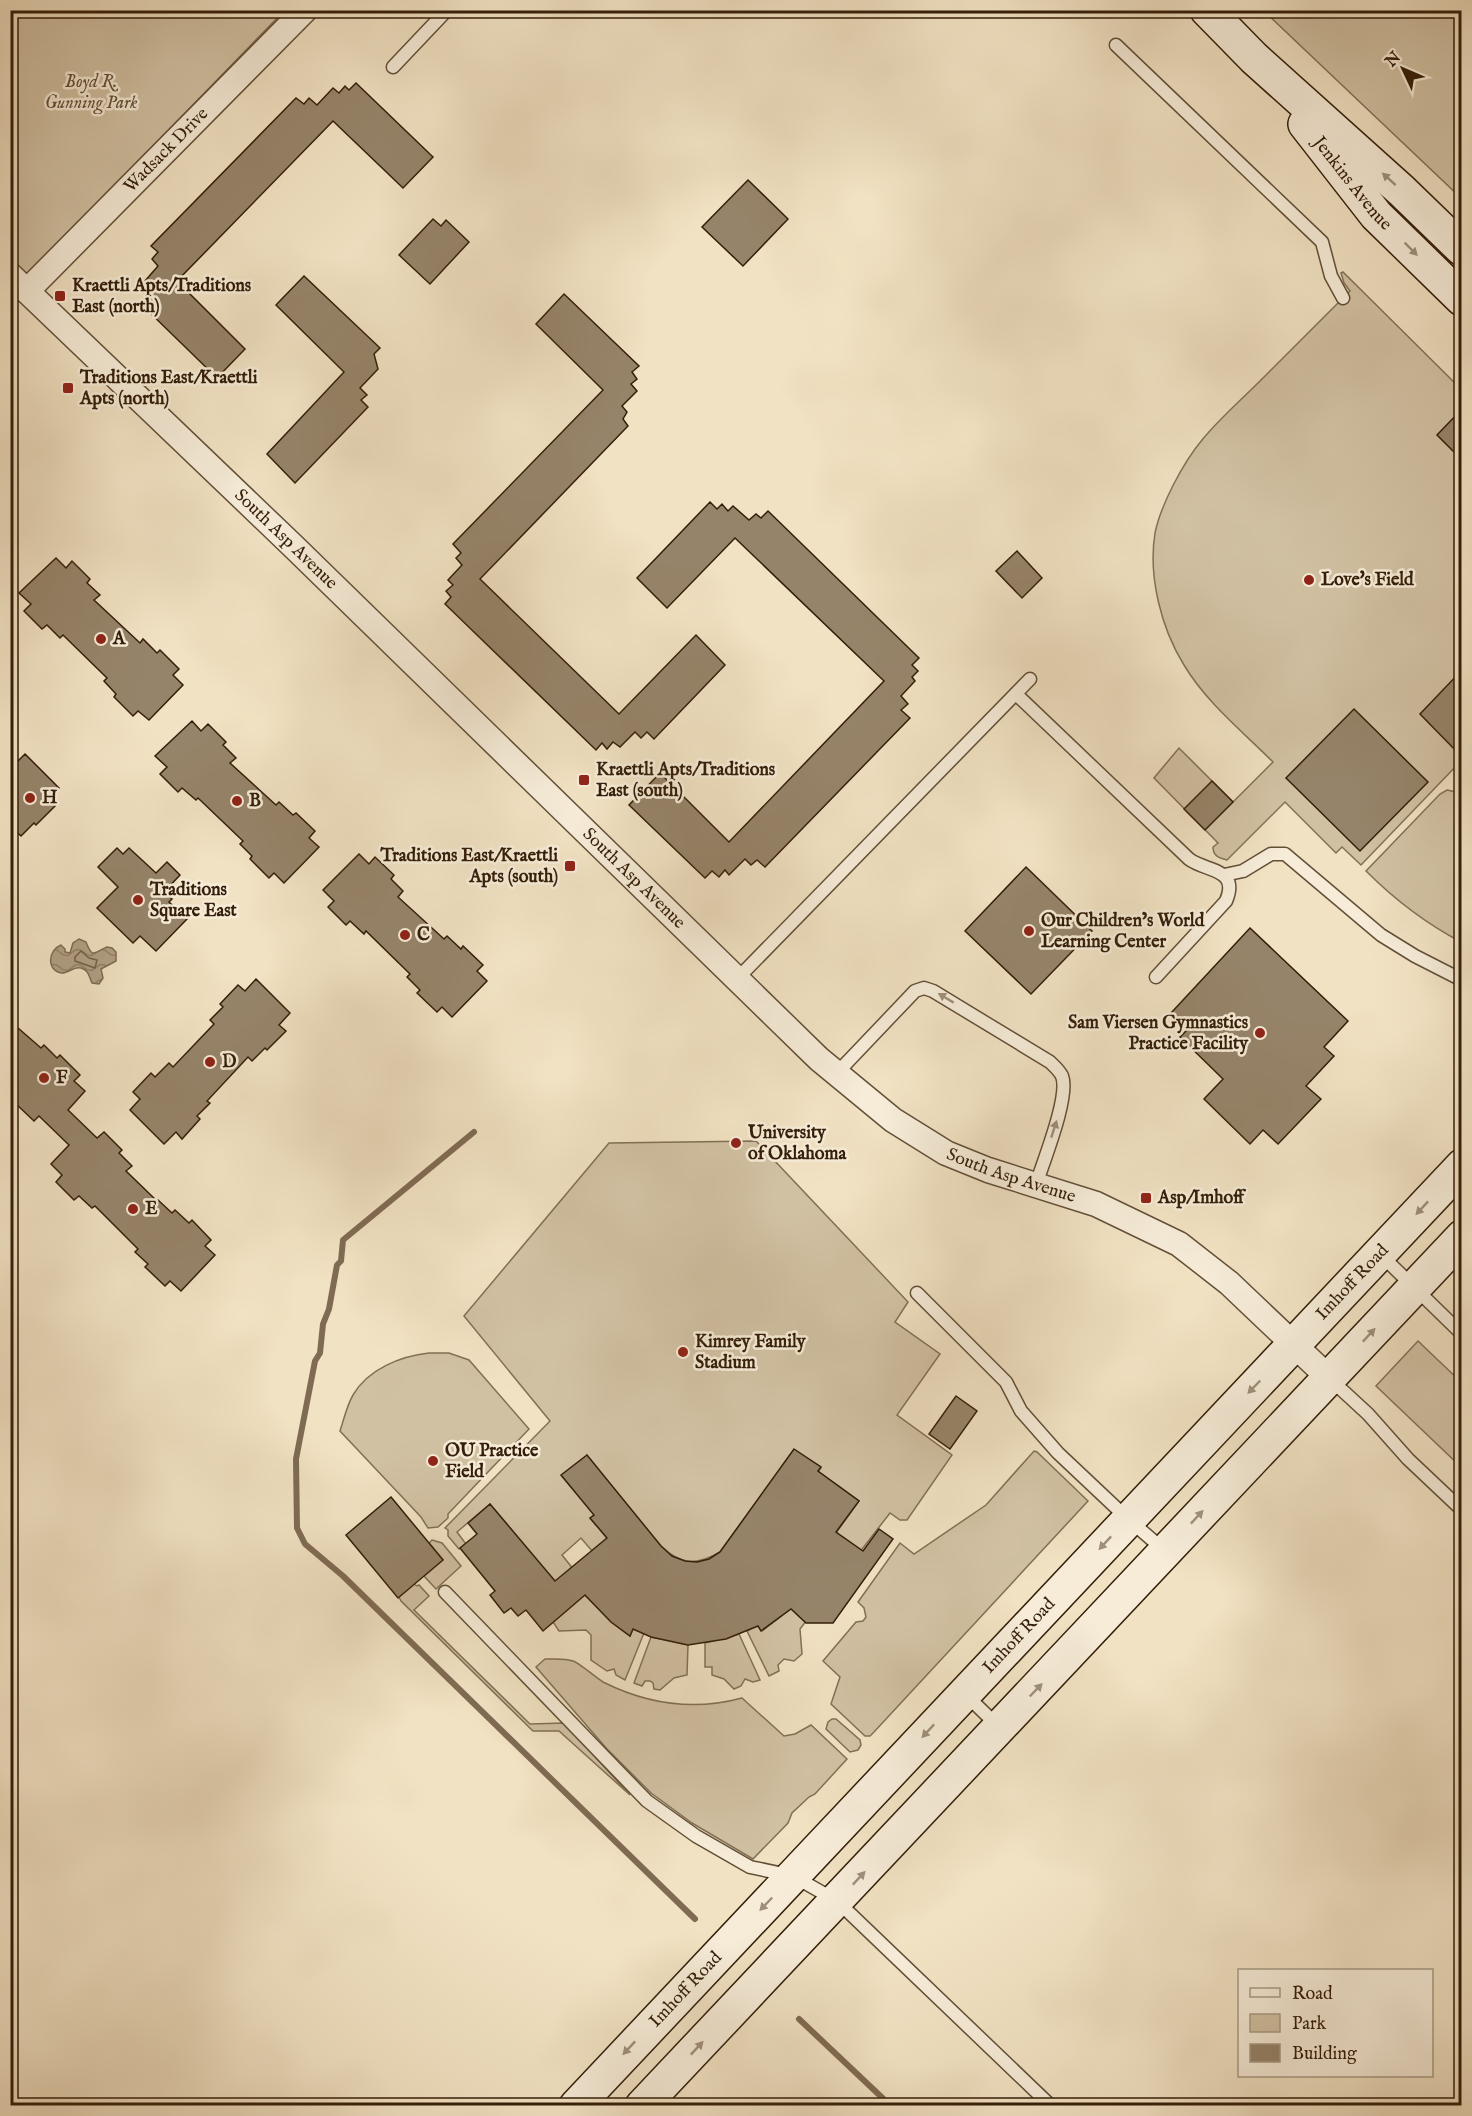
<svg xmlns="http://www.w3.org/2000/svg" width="1472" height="2116" font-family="'IM FELL English',serif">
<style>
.green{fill:#d1c1a3;stroke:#827056;stroke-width:1.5}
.water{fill:url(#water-waves);stroke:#7f6b53;stroke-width:1.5}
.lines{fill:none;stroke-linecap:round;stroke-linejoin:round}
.shore{stroke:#725e46;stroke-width:1.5}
.stream{stroke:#7f6b53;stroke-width:6}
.building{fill:#96846a;stroke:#341e09;stroke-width:1.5}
.lane-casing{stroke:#634f38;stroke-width:15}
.street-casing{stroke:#634f38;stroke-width:27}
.secondary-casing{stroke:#341e09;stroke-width:36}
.lane{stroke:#f6ecd8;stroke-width:12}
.street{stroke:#f6ecd8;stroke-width:24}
.secondary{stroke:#f6ecd8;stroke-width:33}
.oneway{fill:#9f8f7b}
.poi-dot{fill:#8f2418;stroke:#f6ecd8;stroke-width:2}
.labels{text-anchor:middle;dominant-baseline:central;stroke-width:5;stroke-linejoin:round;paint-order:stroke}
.park-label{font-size:18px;font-style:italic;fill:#634f37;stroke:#f6ecd8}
.street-label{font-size:18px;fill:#341e09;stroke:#f6ecd8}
.poi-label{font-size:18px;font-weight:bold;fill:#341e09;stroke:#f6ecd8;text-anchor:start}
</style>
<defs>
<pattern id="water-waves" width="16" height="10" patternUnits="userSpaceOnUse" patternTransform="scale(1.5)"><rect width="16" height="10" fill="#b19f84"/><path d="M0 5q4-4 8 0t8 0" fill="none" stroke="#91816a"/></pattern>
</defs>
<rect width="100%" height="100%" fill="#f1e2c3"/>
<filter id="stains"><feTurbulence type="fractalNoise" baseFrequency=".00333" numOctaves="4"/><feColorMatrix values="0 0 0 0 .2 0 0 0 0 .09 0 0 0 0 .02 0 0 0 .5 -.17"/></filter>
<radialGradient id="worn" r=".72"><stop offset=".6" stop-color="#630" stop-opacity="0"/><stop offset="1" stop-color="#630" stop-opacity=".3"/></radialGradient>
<g class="green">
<path d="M10,11H284L27,276L11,260Z"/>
<path d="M1264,11H1461V198Z"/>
<path d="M1343,272L1461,389V761L1361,865L1342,847L1336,853L1285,802L1227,860C1219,858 1213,856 1213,847L1218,843L1154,778L1179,748L1233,802L1273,762C1242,731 1206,702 1184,665C1161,628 1148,576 1155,533C1161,504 1183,463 1202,440C1219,419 1241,400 1260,381C1290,351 1320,321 1350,291L1344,283L1341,273Z"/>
<path d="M1447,790L1456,792L1461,798V942C1425,923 1394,899 1366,871L1440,794Z"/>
<path d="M756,1141L908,1302L895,1322L940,1354L897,1415L952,1455L907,1520H900L890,1513L800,1629L802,1654L794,1661L784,1659L778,1665L779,1671L769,1676L747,1631L757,1625L762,1631L780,1617L795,1602L816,1561L859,1501L837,1485L791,1508L821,1468L794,1450L720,1552C696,1566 681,1565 661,1546L587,1456L594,1515L590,1518L607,1538L592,1551L581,1538L562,1555L586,1585L580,1590L611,1622L630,1636L633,1629L644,1633L625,1680L616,1675L614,1669L607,1671L591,1660V1635L586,1630L559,1631L553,1622L574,1604L490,1504L457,1532L466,1544L459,1549L448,1536V1530L445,1528L550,1421L464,1316L609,1143Z"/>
<path d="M1418,1341L1461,1382V1467L1376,1386Z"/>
<path d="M429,1353H449L469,1360L529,1429L448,1514V1518L438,1527L428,1528L421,1517L340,1431C344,1419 347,1405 353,1395C368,1369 401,1356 429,1353Z"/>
<path d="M1034,1451L1037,1452L1088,1501L874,1732L870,1736H865L831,1704L840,1677L823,1661L856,1622L863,1621L866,1617L864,1608L858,1602L900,1543L914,1554L986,1505Z"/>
<path d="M432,1540L442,1543L461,1566L436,1589L424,1576L443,1560L429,1543Z"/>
<path d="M414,1584L417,1586L419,1585L429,1596L414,1610L530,1724L564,1723L630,1795L559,1731H533L401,1601L399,1597Z"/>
<path d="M739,1634L760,1680L753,1682L745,1679L741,1686L734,1689L724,1679L712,1675V1667H705V1643Z"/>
<path d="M651,1637L688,1645L687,1675L674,1678L660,1690L654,1689L653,1683L650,1681H645L642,1686L634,1683Z"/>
<path d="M545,1659C554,1659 565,1658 573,1661C578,1662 595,1677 603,1682C647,1704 694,1711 742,1698L784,1736L795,1734L811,1725L847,1759L815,1794L809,1797L792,1813L788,1823L753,1859L692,1823L651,1793L607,1749L536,1667Z"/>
<path d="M832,1719H836L860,1740L861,1745L858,1750L850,1752L826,1729L828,1722Z"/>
</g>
<path class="water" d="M79,939L86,942C93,960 94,952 107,947L112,948L116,952V961L101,969L103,978L99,984L92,983C89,977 89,970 81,968C74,966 69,973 62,973C46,971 48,950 61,945L65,949V952L70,953L73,943Z"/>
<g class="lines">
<path class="shore" d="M81,951L89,958L97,960L95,968L75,961V957Z"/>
<g class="stream">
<path d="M10,470L12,472"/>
<path d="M474,1132L343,1240L341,1261L337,1265L329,1309L323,1324L320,1353L315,1361L296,1459L297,1528L305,1544L343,1576L695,1919"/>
<path d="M799,2019L891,2106"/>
</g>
</g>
<g class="building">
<path d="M356,83L433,157L403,188L333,121L177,281L245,349L217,378L143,306L149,298L143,292L151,286L145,281L158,266L152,259L158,252L151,246L296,98L304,104L309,98L317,105L333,88L339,93L345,86L349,90Z"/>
<path d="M748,180L788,219L743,266L702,227Z"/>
<path d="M433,219L441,226L446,220L469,242L430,284L399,255Z"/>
<path d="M304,276L380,348L374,354L378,369L360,388L367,395L361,400L368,407L295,483L267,454L344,372L276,305Z"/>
<path d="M564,294L639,366L632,372L637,379L631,384L637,391L622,406L627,412L623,419L628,426L480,579L619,714L696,635L725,665L654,739L647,732L641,738L635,732L620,747L613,742L607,749L602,743L596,750L445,604L451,597L446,591L453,585L448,580L462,565L456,558L461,553L453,544L603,390L536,324Z"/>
<path d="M1461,410V459L1437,435Z"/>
<path d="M710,502L717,509L722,504L728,511L733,506L749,520L756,514L761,518L768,511L919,658L912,665L918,671L912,677L915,681L901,696L908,704L901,710L910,718L765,867L757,860L751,865L745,859L729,875L725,870L719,877L712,871L705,878L629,805L660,773L729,842L884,681L735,538L667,608L637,578Z"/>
<path d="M1017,551L1042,578L1022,598L996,571Z"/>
<path d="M56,558L66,568L72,561L90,579L87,583L100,595L94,600L140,643L143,639L157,653L160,650L179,669L173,675L183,685L149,720L138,711L133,716L114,697L116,694L104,681L107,678L63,635L60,638L47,625L42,629L24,611L31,604L19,593Z"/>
<path d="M1461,671V756L1420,714Z"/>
<path d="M1354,709L1428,782L1360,851L1286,778Z"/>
<path d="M192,721L201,731L208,724L226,742L223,745L236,758L230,763L276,805L279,802L293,815L296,813L315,831L309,838L319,847L284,883L274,873L269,878L250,859L252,856L240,844L243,841L198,798L196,800L182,788L178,792L160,774L167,767L155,756Z"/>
<path d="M25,754L59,788L48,800L55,806L36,825L34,823L21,836L10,826V769Z"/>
<path d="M1212,781L1233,802L1205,830L1184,809Z"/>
<path d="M117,848L123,854L129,848L156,873L167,862L180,875L164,892L172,899L169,902L187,919L156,951L140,936L133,943L97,908L118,887L98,867Z"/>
<path d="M359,854L369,864L375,857L394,875L391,879L403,891L398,897L444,939L447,936L461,949L463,946L483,965L477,971L487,981L452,1017L442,1007L437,1012L417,993L420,990L407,977L410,974L366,931L364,934L350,921L346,925L328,907L334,901L323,890Z"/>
<path d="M1026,867L1092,931L1031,994L965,931Z"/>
<path d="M1250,928L1348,1021L1324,1047L1334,1056L1306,1086L1321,1099L1278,1144L1263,1130L1250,1144L1204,1099L1223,1079L1180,1037L1188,1029L1171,1013Z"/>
<path d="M256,979L290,1013L279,1025L286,1031L267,1050L265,1048L252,1061L248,1057L207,1101L210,1103L197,1116L200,1119L182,1139L176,1132L164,1144L130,1110L140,1099L133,1092L151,1073L155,1077L169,1063L173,1067L214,1024L210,1020L223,1007L220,1004L238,985L245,991Z"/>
<path d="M10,1021L41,1048L44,1045L57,1058L60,1055L80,1075L74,1081L85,1091L68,1110L97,1138L104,1132L122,1150L119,1153L132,1166L126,1171L157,1201L158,1200L172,1213L175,1210L189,1223L192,1220L211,1240L205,1246L215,1255L181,1291L170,1281L165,1286L145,1267L148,1264L135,1252L138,1249L95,1206L92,1208L79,1196L74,1200L56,1182L62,1175L51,1164L69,1145L39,1116L34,1121L14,1102L17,1099L10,1093Z"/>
<path d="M956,1396L977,1411L950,1449L929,1434Z"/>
<path d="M794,1449L821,1467L818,1471L859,1501L836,1532L863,1551L879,1529L893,1539L833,1623H806L791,1609L761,1631L758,1626L726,1639L688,1645L651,1637L633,1629L630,1636L611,1622L585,1595L543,1631L526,1610L518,1616L511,1608L504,1613L490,1595L495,1591L460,1548L477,1534L468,1523L490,1504L555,1581L607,1538L590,1518L594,1515L561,1475L587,1455L661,1546L672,1556L685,1561L697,1562L709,1559L720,1552Z"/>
<path d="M391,1497L443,1560L398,1598L346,1535Z"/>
</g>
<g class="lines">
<g class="lane-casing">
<g id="lane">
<path d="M1116,45L1322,242L1331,276L1343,298"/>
<path d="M393,67L447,10"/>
<path d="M1016,694L1189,859C1206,872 1240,868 1226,901L1156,977"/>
<path d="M1224,875L1243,871L1271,854H1285L1381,935L1415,956L1462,980"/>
<path d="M737,979L1030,679"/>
<path d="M836,1074L915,991L924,988L933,991L1050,1062C1054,1066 1059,1070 1062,1076C1070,1096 1043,1162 1036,1185"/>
<path d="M1381,1255L1462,1334"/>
<path d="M917,1293L1006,1382L1021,1411L1058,1453L1128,1519L1164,1550"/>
<path d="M1330,1379L1368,1414L1408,1459L1462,1510"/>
<path d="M445,1592L647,1801L696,1836L750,1867L793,1876L837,1901L1051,2106"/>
<path d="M966,1695L999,1727"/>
</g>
</g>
<g class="street-casing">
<g id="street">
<path id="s1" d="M10,275L292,545L819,1059L893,1120L946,1153L988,1170L1096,1204L1179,1244L1229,1283L1329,1378"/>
<path id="s2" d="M27,291L305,10"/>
</g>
</g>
<g class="secondary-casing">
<g id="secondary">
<path d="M1207,10L1254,58L1402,191L1462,249"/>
<path id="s3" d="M1305,124L1376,215L1462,299"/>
<path id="s4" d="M576,2106L1462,1166"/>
<path d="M642,2106L1462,1237"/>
</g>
</g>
<use href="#lane" class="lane"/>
<use href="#street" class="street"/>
<use href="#secondary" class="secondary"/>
</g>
<defs><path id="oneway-solid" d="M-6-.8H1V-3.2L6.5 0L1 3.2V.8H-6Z" transform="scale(1.5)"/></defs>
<g class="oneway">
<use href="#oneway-solid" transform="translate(1389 179) rotate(-138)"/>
<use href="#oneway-solid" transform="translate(1411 249) rotate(45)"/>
<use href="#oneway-solid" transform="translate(946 998) rotate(-149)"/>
<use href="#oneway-solid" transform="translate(1054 1129) rotate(-72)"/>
<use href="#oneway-solid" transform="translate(1422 1208) rotate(133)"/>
<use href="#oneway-solid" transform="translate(1369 1335) rotate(-47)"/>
<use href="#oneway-solid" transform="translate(1254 1387) rotate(134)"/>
<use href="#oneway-solid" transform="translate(1197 1517) rotate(-47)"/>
<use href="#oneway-solid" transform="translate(1105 1543) rotate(133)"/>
<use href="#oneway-solid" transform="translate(1036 1690) rotate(-46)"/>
<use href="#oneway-solid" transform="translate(928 1731) rotate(133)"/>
<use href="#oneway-solid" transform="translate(859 1878) rotate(-47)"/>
<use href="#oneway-solid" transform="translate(766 1904) rotate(134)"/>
<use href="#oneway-solid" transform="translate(629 2048) rotate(133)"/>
<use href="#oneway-solid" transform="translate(697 2048) rotate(-47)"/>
</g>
<g class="poi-dot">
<rect x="54" y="290" width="12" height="12" rx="3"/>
<rect x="62" y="382" width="12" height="12" rx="3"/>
<circle cx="1309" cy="580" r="6"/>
<circle cx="101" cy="639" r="6"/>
<rect x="578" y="774" width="12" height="12" rx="3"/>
<circle cx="30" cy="798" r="6"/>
<circle cx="237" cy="801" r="6"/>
<rect x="564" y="860" width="12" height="12" rx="3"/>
<circle cx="138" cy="900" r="6"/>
<circle cx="1029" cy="931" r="6"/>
<circle cx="405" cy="935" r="6"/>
<circle cx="1260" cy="1033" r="6"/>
<circle cx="210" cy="1062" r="6"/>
<circle cx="44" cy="1078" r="6"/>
<circle cx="736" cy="1143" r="6"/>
<rect x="1140" y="1192" width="12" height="12" rx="3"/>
<circle cx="133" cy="1209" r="6"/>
<circle cx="683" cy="1352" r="6"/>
<circle cx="433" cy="1461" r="6"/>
</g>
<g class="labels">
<g class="park-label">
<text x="91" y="82">Boyd R.<tspan x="91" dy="21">Gunning Park</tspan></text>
</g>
<g class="street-label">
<text stroke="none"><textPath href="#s2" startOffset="198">Wadsack Drive</textPath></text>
<text stroke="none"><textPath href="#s3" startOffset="76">Jenkins Avenue</textPath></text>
<text stroke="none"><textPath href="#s1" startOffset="382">South Asp Avenue</textPath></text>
<text stroke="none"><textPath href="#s1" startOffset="868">South Asp Avenue</textPath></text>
<text stroke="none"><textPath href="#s1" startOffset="1354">South Asp Avenue</textPath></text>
<text stroke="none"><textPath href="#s4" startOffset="1132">Imhoff Road</textPath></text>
<text stroke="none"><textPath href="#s4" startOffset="646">Imhoff Road</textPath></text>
<text stroke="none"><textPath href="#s4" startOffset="160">Imhoff Road</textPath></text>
</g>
<g class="poi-label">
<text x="72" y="286">Kraettli Apts/Traditions<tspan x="72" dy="21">East (north)</tspan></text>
<text x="80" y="378">Traditions East/Kraettli<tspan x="80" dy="21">Apts (north)</tspan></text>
<text x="1321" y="580">Love's Field</text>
<text x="113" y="639">A</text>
<text x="596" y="770">Kraettli Apts/Traditions<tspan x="596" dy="21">East (south)</tspan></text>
<text x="42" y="798">H</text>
<text x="249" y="801">B</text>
<text x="558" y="856" text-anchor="end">Traditions East/Kraettli<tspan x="558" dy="21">Apts (south)</tspan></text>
<text x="150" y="890">Traditions<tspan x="150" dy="21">Square East</tspan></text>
<text x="1041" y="921">Our Children’s World<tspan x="1041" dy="21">Learning Center</tspan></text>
<text x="417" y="935">C</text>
<text x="1248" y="1023" text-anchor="end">Sam Viersen Gymnastics<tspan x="1248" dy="21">Practice Facility</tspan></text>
<text x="222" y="1062">D</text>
<text x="56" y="1078">F</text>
<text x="748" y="1133">University<tspan x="748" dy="21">of Oklahoma</tspan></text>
<text x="1158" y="1198">Asp/Imhoff</text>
<text x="145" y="1209">E</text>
<text x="695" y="1342">Kimrey Family<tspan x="695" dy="21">Stadium</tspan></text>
<text x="445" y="1451">OU Practice<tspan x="445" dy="21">Field</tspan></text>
</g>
</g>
<rect width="1472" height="2116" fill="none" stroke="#f1e2c3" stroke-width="36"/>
<rect x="12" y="12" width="1448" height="2092" fill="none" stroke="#341e09" stroke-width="3"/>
<rect x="18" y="18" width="1436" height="2080" fill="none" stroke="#341e09" stroke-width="1.5"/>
<rect x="1238" y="1969" width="195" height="108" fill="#f6ecd8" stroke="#a89a85" stroke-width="1.5"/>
<rect x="1250" y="1988" width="30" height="9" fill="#f6ecd8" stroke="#a89a85" stroke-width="1.5"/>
<text x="1292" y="1999" font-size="18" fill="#341e09">Road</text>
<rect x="1250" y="2014" width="30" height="18" fill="#d1c1a3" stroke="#a89a85" stroke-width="1.5"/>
<text x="1292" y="2029" font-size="18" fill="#341e09">Park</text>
<rect x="1250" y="2044" width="30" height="18" fill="#96846a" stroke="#a89a85" stroke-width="1.5"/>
<text x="1292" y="2059" font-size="18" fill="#341e09">Building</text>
<g transform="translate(1403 69) rotate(314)" stroke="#f6ecd8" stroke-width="4.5" paint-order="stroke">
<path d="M0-4.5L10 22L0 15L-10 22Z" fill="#341e09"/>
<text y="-9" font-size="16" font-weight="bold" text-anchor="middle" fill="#341e09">N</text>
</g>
<rect width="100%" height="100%" filter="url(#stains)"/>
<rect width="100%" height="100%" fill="url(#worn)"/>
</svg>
